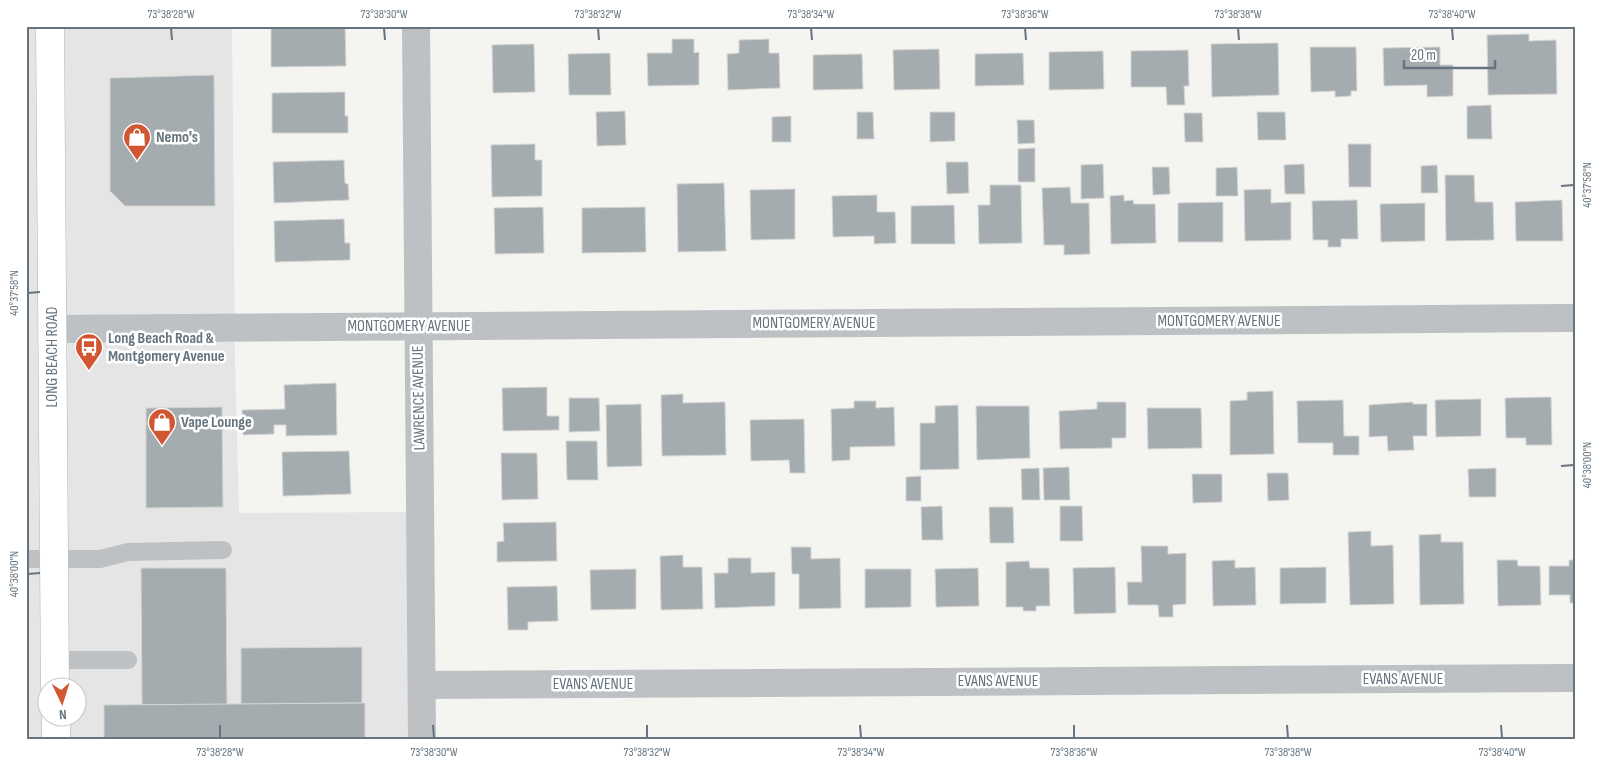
<svg xmlns="http://www.w3.org/2000/svg" width="1601" height="765" font-family="'Sofia Sans Condensed',sans-serif">
<style>
.built{fill:#e4e5e4;fill-rule:evenodd}
.building{fill:#a4acb0;stroke:#d5d5d3}
.lines{fill:none;stroke-linecap:round;stroke-linejoin:round}
.primary-casing{stroke:#b1b5b8;stroke-width:29}
.lane{stroke:#bdc1c4;stroke-width:18}
.street{stroke:#bdc1c4;stroke-width:28}
.primary{stroke:#fff;stroke-width:28}
.ticks{fill:none;stroke:#66747f;stroke-width:2}
.labels{text-anchor:middle;dominant-baseline:central;stroke-width:5;stroke-linejoin:round;paint-order:stroke}
.poi-label{font-size:16px;font-weight:bold;fill:#66747f;stroke:#fff;text-anchor:start}
.street-label{font-size:16px;fill:#66747f;stroke:#fff}
.neatline{fill:none;stroke:#66747f;stroke-width:2}
.ticks-label{font-size:12px;text-anchor:middle;fill:#66747f}
</style>
<rect width="100%" height="100%" fill="#f4f4f0"/>
<path class="built" d="M26,26H232L235,363L239,513L411,512L412,739H26ZM48,688H78V718H48Z"/>
<g class="building">
<path d="M271,26H345L346,66L271,67Z"/>
<path d="M1529,34V41L1556,40L1557,94L1488,95L1487,35Z"/>
<path d="M672,39H694V53L699,52V85L648,86L647,53H672Z"/>
<path d="M769,39V53H779L780,88L728,90L727,54L739,53V40Z"/>
<path d="M1278,43L1279,95L1212,97L1211,44Z"/>
<path d="M534,44L535,92L493,93L492,45Z"/>
<path d="M1310,47H1356L1357,91H1351V96L1335,97V91L1311,92Z"/>
<path d="M1440,47V65H1453V96L1427,97V85L1384,86L1383,48Z"/>
<path d="M939,49L940,89L894,90L893,50Z"/>
<path d="M1188,50L1189,86H1184L1185,105H1167L1166,87H1131V51Z"/>
<path d="M1103,51L1104,89L1049,90V52Z"/>
<path d="M610,53L611,95H569L568,54Z"/>
<path d="M1023,53L1024,85L975,86V54Z"/>
<path d="M862,54L863,89L813,90V55Z"/>
<path d="M214,75L215,206H125L110,191V78Z"/>
<path d="M345,92V116H348V133H272V93Z"/>
<path d="M1491,105L1492,139H1467V106Z"/>
<path d="M625,111L626,145L597,146L596,112Z"/>
<path d="M857,112H873L874,139H857Z"/>
<path d="M930,112H955V141L930,142Z"/>
<path d="M1257,112H1285L1286,140H1258Z"/>
<path d="M1184,113H1202L1203,142H1185Z"/>
<path d="M791,116V142H772V117Z"/>
<path d="M1017,120H1034L1035,143L1018,144Z"/>
<path d="M535,144V160H542V196L492,197L491,145Z"/>
<path d="M1348,144H1371V187H1349Z"/>
<path d="M1035,148V182H1018V149Z"/>
<path d="M344,160L345,183L348,184L349,200L274,203L273,162Z"/>
<path d="M946,162H968L969,193L947,194Z"/>
<path d="M1103,164L1104,198L1081,199V165Z"/>
<path d="M1304,164L1305,194H1285L1284,165Z"/>
<path d="M1437,165L1438,193H1421V166Z"/>
<path d="M1152,167H1169L1170,194L1153,195Z"/>
<path d="M1237,167L1238,196H1216V168Z"/>
<path d="M1445,175H1474L1475,202H1493L1494,240L1446,241Z"/>
<path d="M724,183L726,251L678,252L677,184Z"/>
<path d="M990,185H1021L1022,243L979,244L978,205H990Z"/>
<path d="M1070,187L1071,203H1089L1090,254L1064,255V245H1044L1042,188Z"/>
<path d="M795,189V239L751,240L750,190Z"/>
<path d="M1271,189V203L1291,202V240L1245,241L1244,190Z"/>
<path d="M877,195V212H895L896,243L874,244V236L833,237L832,196Z"/>
<path d="M1124,195V201L1133,200L1134,204H1155L1156,243L1111,244L1110,196Z"/>
<path d="M1357,200L1358,239H1341V247H1328V240H1313L1312,201Z"/>
<path d="M1562,200L1563,241H1516L1515,202Z"/>
<path d="M1223,202V242H1178V203Z"/>
<path d="M1425,203V241L1381,242L1380,204Z"/>
<path d="M954,205L955,244H911V206Z"/>
<path d="M543,207L544,253L495,254L494,208Z"/>
<path d="M645,207L646,252L582,253V208Z"/>
<path d="M344,219L345,243H350V260L275,262L274,221Z"/>
<path d="M336,383L337,435L286,436V425H274V434L243,435L242,410L285,409L284,385Z"/>
<path d="M547,387V416H559V430L503,431L502,388Z"/>
<path d="M1273,391L1274,454L1230,455V401L1247,400V392Z"/>
<path d="M683,394V403L725,402L726,455L662,456L661,395Z"/>
<path d="M1551,397L1552,445H1526V438H1506L1505,398Z"/>
<path d="M569,398H599L600,431L569,432Z"/>
<path d="M1481,399V436L1436,437L1435,400Z"/>
<path d="M1343,400L1344,436H1359V455H1333V443H1298L1297,401Z"/>
<path d="M854,401H876V408L894,407L895,446L850,447V460L832,461L831,409L854,408Z"/>
<path d="M1097,402H1126V438H1112V448L1060,449L1059,411L1097,409Z"/>
<path d="M1413,402V404H1427V436H1413L1414,450L1388,451L1387,436L1369,437V405Z"/>
<path d="M641,404L642,466L607,467L606,405Z"/>
<path d="M958,405L959,469L920,470V423H935V406Z"/>
<path d="M976,406H1029L1030,458L977,460Z"/>
<path d="M222,407L223,507L146,508V408Z"/>
<path d="M1147,408H1201L1202,448L1148,449Z"/>
<path d="M804,419L805,473H790L789,460L751,461L750,420Z"/>
<path d="M566,441H597L598,480H567Z"/>
<path d="M349,451L351,494L283,496L282,452Z"/>
<path d="M501,453H537L538,499L502,500Z"/>
<path d="M1069,467L1070,500H1044L1043,468Z"/>
<path d="M1039,468L1040,500H1022L1021,469Z"/>
<path d="M1496,468V497H1469L1468,469Z"/>
<path d="M1267,473H1288L1289,500L1268,501Z"/>
<path d="M1192,474H1222V502L1193,503Z"/>
<path d="M921,476V501H906V477Z"/>
<path d="M942,506L943,540H922L921,507Z"/>
<path d="M1060,506H1082L1083,541H1060Z"/>
<path d="M989,507H1013L1014,543H990Z"/>
<path d="M556,522L557,561L497,562V542L504,541L503,523Z"/>
<path d="M1371,531V546L1393,545L1394,604L1350,605L1348,532Z"/>
<path d="M1441,534V542H1463L1464,604L1420,605L1419,535Z"/>
<path d="M1141,546H1168V554L1186,553V604L1173,605V617H1159L1158,605H1128L1127,582H1142Z"/>
<path d="M791,547H811V559L840,558L841,608L799,609V574H792Z"/>
<path d="M683,555V567H702L703,609L661,610L660,556Z"/>
<path d="M728,558H751V573L775,572V606L715,608L714,573H728Z"/>
<path d="M1235,560V568L1255,567L1256,605L1213,606L1212,561Z"/>
<path d="M1497,560H1517L1518,566H1540L1541,605L1498,606Z"/>
<path d="M1569,560H1575V603H1570V595H1549V566H1569Z"/>
<path d="M1029,561L1030,568H1049L1050,606H1036V611H1023V607H1006V562Z"/>
<path d="M1115,567L1116,613L1074,614L1073,568Z"/>
<path d="M1326,567V603L1280,604V568Z"/>
<path d="M141,568H226L227,705H142Z"/>
<path d="M978,568L979,606L936,607L935,569Z"/>
<path d="M636,569V609L591,610L590,570Z"/>
<path d="M865,569H911V607L865,608Z"/>
<path d="M557,586L558,621L528,622V630H508L507,587Z"/>
<path d="M362,647V703L241,704V648Z"/>
<path d="M365,703V739H104V705Z"/>
</g>
<g class="lines">
<g class="primary-casing">
<g id="primary">
<path d="M50,26L55,688"/>
<path d="M56,718V739"/>
</g>
</g>
<g class="lane">
<path d="M26,559H100L128,552L223,550"/>
<path d="M55,660H128"/>
</g>
<g class="street">
<path d="M416,26L422,739"/>
<path d="M52,329L1575,318"/>
<path d="M422,685L1575,678"/>
</g>
<use href="#primary" class="primary"/>
</g>
<path class="ticks" d="M171,28L172,40M384,28L385,40M598,28L599,40M811,28L812,40M1025,28L1026,40M1238,28L1239,40M1452,28L1453,40M1561,186L1574,185M28,293L40,292M1561,466L1574,465M28,574L40,573M220,725V738M433,725L434,738M647,725V738M860,725L861,738M1074,725V738M1287,725L1288,738M1501,725L1502,738"/>
<defs>
<g id="shop-pin" transform="scale(1.4375)"><path d="M0 17L-7.5 6A9.5 9.5 0 1 1 7.5 6Z" fill="#d15733" stroke="#fff"/><path d="M-5-2.5h2.3a2.7 3.5 0 0 1 5.4 0H5L5.5 6h-11ZM-1.5-2.5h3a1.5 2.3 0 0 0-3 0Z" fill="#fff"/></g>
<g id="bus-pin" transform="scale(1.4375)"><path d="M0 17L-7.5 6A9.5 9.5 0 1 1 7.5 6Z" fill="#d15733" stroke="#fff"/><path d="M-5-6H5V4H4V6H2V4H-2V6H-4V4H-5ZM-3.5-4V0h7V-4ZM-3.5 1.2v1.5H-2V1.2ZM2 1.2v1.5H3.5V1.2Z" fill="#fff"/></g>
</defs>
<g fill-rule="evenodd">
<use href="#shop-pin" x="137" y="137"/>
<use href="#bus-pin" x="89" y="347"/>
<use href="#shop-pin" x="162" y="422"/>
</g>
<g class="labels">
<g class="poi-label">
<text x="156" y="137">Nemo's</text>
<text x="108" y="338">Long Beach Road &amp;<tspan x="108" dy="18">Montgomery Avenue</tspan></text>
<text x="181" y="422">Vape Lounge</text>
</g>
<g class="street-label">
<text x="1219" y="321">MONTGOMERY AVENUE</text>
<text x="814" y="323">MONTGOMERY AVENUE</text>
<text x="409" y="326">MONTGOMERY AVENUE</text>
<text transform="translate(52 357) rotate(-90)">LONG BEACH ROAD</text>
<text transform="translate(419 398) rotate(-91)">LAWRENCE AVENUE</text>
<text x="1403" y="679">EVANS AVENUE</text>
<text x="998" y="681">EVANS AVENUE</text>
<text x="593" y="684">EVANS AVENUE</text>
</g>
</g>
<rect width="1601" height="765" fill="none" stroke="#ffffff" stroke-width="55"/>
<g transform="translate(62 702) rotate(176)"><circle r="24" fill="#ffffff" stroke="#c2c7cc"/>
<path d="M0-4L9 19L0 12L-9 19Z" fill="#d15733"/>
<text y="-8" font-size="14" font-weight="bold" text-anchor="middle" fill="#66747f">N</text>
</g>
<path d="M1404 60v8h91v-8" fill="none" stroke="#66747f" stroke-width="2.5"/>
<text x="1411" y="60" font-size="15" fill="#66747f" stroke="#ffffff" stroke-width="4" paint-order="stroke">20 m</text>
<rect x="28" y="28" width="1546" height="710" class="neatline"/>
<g class="ticks-label">
<text x="171" y="18">73°38'28"W</text>
<text x="384" y="18">73°38'30"W</text>
<text x="598" y="18">73°38'32"W</text>
<text x="811" y="18">73°38'34"W</text>
<text x="1025" y="18">73°38'36"W</text>
<text x="1238" y="18">73°38'38"W</text>
<text x="1452" y="18">73°38'40"W</text>
<text transform="translate(1587 185) rotate(-90)" y="4">40°37'58"N</text>
<text transform="translate(14 293) rotate(-90)" y="4">40°37'58"N</text>
<text transform="translate(1587 465) rotate(-90)" y="4">40°38'00"N</text>
<text transform="translate(14 574) rotate(-90)" y="4">40°38'00"N</text>
<text x="220" y="756">73°38'28"W</text>
<text x="434" y="756">73°38'30"W</text>
<text x="647" y="756">73°38'32"W</text>
<text x="861" y="756">73°38'34"W</text>
<text x="1074" y="756">73°38'36"W</text>
<text x="1288" y="756">73°38'38"W</text>
<text x="1502" y="756">73°38'40"W</text>
</g>
</svg>
